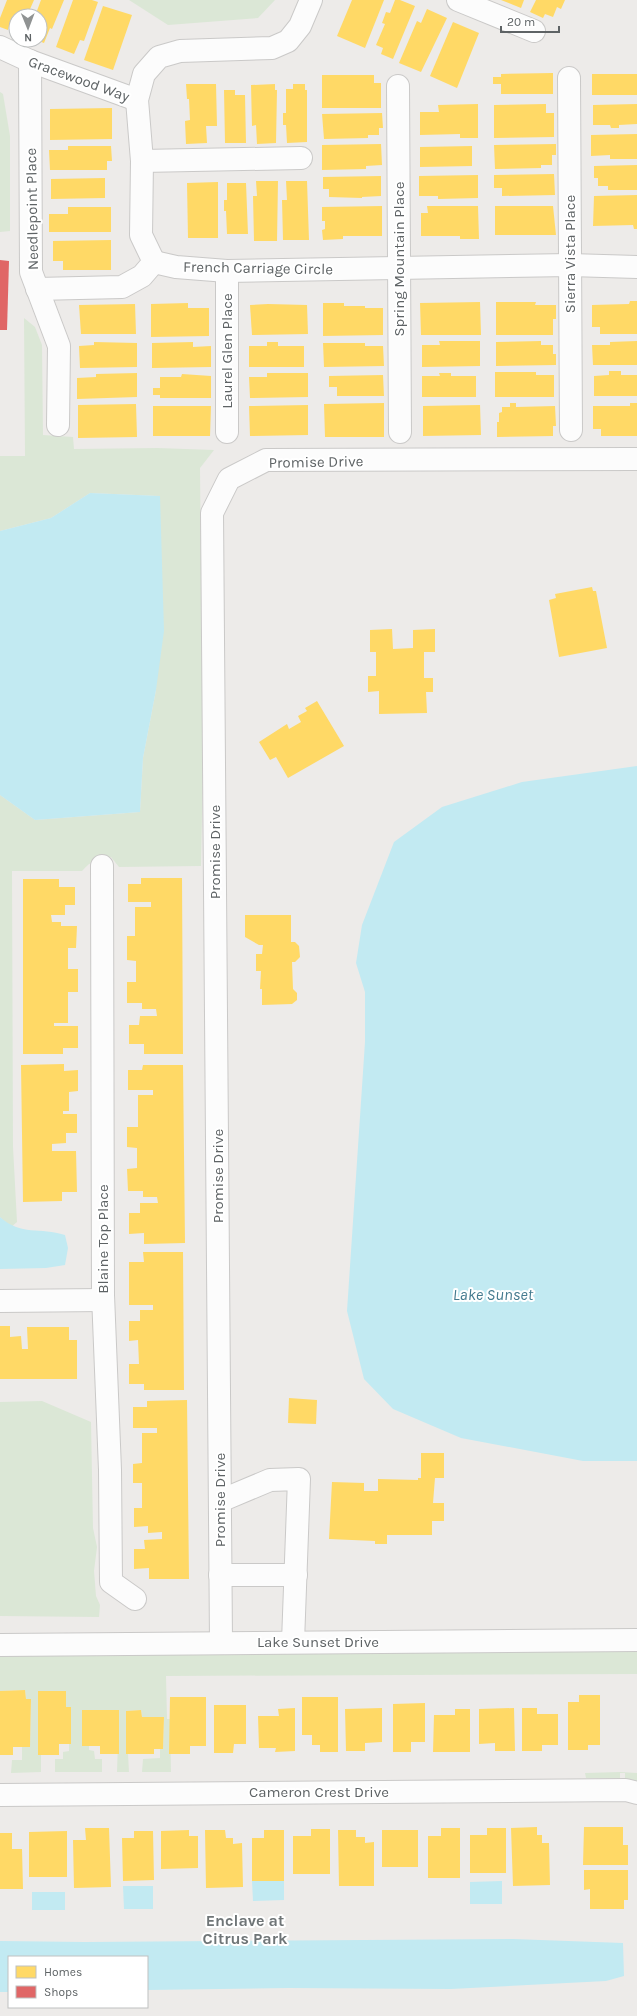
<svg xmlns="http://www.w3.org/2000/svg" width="637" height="2016" font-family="Karla,sans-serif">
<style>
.green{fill:#dbe7d6}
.water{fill:#c2eaf2}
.homes{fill:#ffd966}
.shops{fill:#e06666}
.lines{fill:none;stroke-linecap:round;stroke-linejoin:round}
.minor-casing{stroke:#cac9c8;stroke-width:24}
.minor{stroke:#fcfcfc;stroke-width:22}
.labels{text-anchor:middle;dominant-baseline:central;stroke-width:4;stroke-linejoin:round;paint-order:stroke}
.street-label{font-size:15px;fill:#5e6365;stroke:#fff}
.water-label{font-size:16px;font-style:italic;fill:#437a8e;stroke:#fff}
.neighbourhood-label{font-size:16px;font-weight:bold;fill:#6f7577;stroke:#fff}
</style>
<rect width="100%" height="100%" fill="#edebe9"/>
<g class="green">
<path d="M129,0H275L258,18L168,25Z"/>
<path d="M0,92L3,94L10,136V231L0,232Z"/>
<path d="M24,318L35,327L42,345L43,435L73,437L74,449L157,448L214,450L200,468L203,762L201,866L119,867L111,857C98,857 91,861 82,871H12L13,1147L17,1222L11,1227L0,1217V795L35,820L140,812L143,758L156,690L160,496L90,493L51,518L0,531V456H25Z"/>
<path d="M42,1401L91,1422L93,1528L97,1547L94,1571L96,1596L100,1605L99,1617L0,1616V1402Z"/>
<path d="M637,1647V1674L166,1676L167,1719H170L171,1772H142L143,1759L160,1758V1749H163L164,1717H142L141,1710L126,1711V1753L128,1754L129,1772H117L119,1710L89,1746V1750L94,1751L95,1759H102V1772H55V1759H63V1752L69,1751V1744H71V1708L66,1707V1691H39L38,1755H41V1772L11,1773L12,1760H22V1747H30L31,1700L26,1699L25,1690L0,1691V1656Z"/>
<path d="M620,1772L637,1773V1781L625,1778V1773H620V1778H586L585,1773Z"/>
</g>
<g class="water">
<path d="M90,493L160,496L164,631L156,690L143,758L140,812L35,820L0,795V531L51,518Z"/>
<path d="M637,766V1461H583L461,1438L393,1409L364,1379L347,1311L365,1042V992L356,963L362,925L394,842L442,807L522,782Z"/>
<path d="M0,1217C21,1236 40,1227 65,1235L68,1248L65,1265L46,1268L0,1269Z"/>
<path d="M252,1881H284V1900L253,1901Z"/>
<path d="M502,1881V1904H470V1882Z"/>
<path d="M123,1886H153V1909H124Z"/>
<rect x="32" y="1892" width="33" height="18"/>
<path d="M513,1939L623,1943L624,1976L606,1981L451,1989L289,1988L147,1990V1957H9V1992H0V1941L85,1942Z"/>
</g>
<g class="homes">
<path d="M7,0H34L27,16H16V28L9,26L8,30L0,27V18Z"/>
<path d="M41,0H64L52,29L50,28L44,43L36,40H40V16H35Z"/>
<path d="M73,0H92L98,2L84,41L80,40L74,54L56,47Z"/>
<path d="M352,0H384L365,48L337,36Z"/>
<path d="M395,0H400L415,6L393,59L381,54L383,48L376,45L385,24L382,23L386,12L390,13Z"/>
<path d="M501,0H524L521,8Z"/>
<path d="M536,0H565L561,9L557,7L553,17L545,14L543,18L530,12Z"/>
<path d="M103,6L132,15L113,70L84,60Z"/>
<path d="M427,9L447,18L421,72L399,63L417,21L421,23Z"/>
<path d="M453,22L479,33L457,88L430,76Z"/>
<path d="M553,73V94H501V84H493V77H501V74Z"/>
<rect x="592" y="74" width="45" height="21"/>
<path d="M322,75H374V83H381V108H322Z"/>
<path d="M186,84H216L217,126H206L207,143L186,144L185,121L190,120L189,99H187Z"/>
<path d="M275,84V90H277L276,143L257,144L256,125L252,126L251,85Z"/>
<path d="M293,84H305V90H307V142L287,143L286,125H283V113H286V89H293Z"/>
<path d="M224,90H235V95H245L246,143H225Z"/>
<path d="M478,104V138H460V134L420,135V112H439L438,105Z"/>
<path d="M546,104V113H554V137L494,138V105Z"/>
<path d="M637,104V124L619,125V128H611L610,125H593V105Z"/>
<path d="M112,108V139L50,140V109Z"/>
<path d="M382,113L383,128H379V135H368V138L324,139L322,114Z"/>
<path d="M637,134V159H610V155L591,156V135Z"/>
<path d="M381,144L382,165L366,166V169L322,170V145Z"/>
<path d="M556,144V155H552V165H541V168L495,169L494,145Z"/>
<path d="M68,146H111L112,161H107V170H50L49,150H68Z"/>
<path d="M472,146V166L420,167V147Z"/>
<path d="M637,165V190H608V186H598V178H594V166Z"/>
<path d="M554,174L555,195L502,196V188H494V175Z"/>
<path d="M478,175V198L438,199V196H419V176Z"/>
<path d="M381,176V196L362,197V198L329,197V189H323V177Z"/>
<path d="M105,178V198L51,199V179Z"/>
<path d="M256,181H278L277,241H254L253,196H257Z"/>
<path d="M286,181H307L309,240H283L282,200H287Z"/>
<path d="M218,182V238H188L187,183Z"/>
<path d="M227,183H246L248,234H227L226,211H224V200H227Z"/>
<path d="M637,195V229H634L633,225L593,226L594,196Z"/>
<path d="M382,206V236H343V239L323,240L322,230L325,229V221H322V207Z"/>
<path d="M427,206H478L479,239H460V236H421V213H428Z"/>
<path d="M495,206H553L556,235H495Z"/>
<path d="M68,207H111V232H49V214H68Z"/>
<path d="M111,240V270H63V261H53V241Z"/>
<path d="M630,301H637V334H600V327H592V305L629,304Z"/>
<path d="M480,302L481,335H421L420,303Z"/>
<path d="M496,302H536L535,305H556V319H553V335H496Z"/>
<path d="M188,303V308H209V336L151,337V304Z"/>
<path d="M323,303H344V306H365V308H383V335L323,336Z"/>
<path d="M135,304L136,334H81L79,305Z"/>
<path d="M268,304L307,305L308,334L252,335L250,305Z"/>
<path d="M439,341H480V366L422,367V345H440Z"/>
<path d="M541,341V345H553V354H556V365L496,366V342Z"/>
<path d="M637,341V365H593L592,345H610V342Z"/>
<path d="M94,342L137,343V367L80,368L79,346L94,345Z"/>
<path d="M193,342V347L211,346V367L152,368V343Z"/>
<path d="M267,342H278V346H304V367H249V346H267Z"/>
<path d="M323,343H365V346H383L384,366L324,367Z"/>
<path d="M609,371H621V375H637V396H594V376L609,375Z"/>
<path d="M495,372H536V375H554V397H495Z"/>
<path d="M137,373V397L77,399V378L96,377V374Z"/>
<path d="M267,373H308V397L250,398L249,377H267Z"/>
<path d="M439,373H451V376H476V397H422V376H440Z"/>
<path d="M182,374L211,376V398H160V395H153V388H160V377H181Z"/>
<path d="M383,375L384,396H337V387H329V376Z"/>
<path d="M384,403V437H325L324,404Z"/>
<path d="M510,403H516V407L555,406L556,426H553V436L497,437V422H499V413L502,412V407H510Z"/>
<path d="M630,403H637V436H601V429H593V406H630Z"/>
<path d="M136,404L137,437L78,438V405Z"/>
<path d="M308,405V435L250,436L249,406Z"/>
<path d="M480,405L481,435L423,436V406Z"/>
<path d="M153,406H211L210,436H153Z"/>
<path d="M592,587L593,591H596L607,648L559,657L549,600L556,598L555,594Z"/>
<path d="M392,629L393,649L413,648V630L435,629V652H424V678H433V692H426L427,713L379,714V691L368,692V676H376V652H370V630Z"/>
<path d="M317,701L344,746L288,778L276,757L270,760L259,742L287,724L289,729L301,722L298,716L307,711L305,708Z"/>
<path d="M141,878H182L183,1054H144V1044H129V1025H139L140,1016H157L156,1009H142V1003H127V982H136V961L127,960V936H135V907H151V902H128V884H141Z"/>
<path d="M23,879H59V887H75V905H65V915H51L52,922H61V926H77L76,948H68V969H78V992H68V1023H54V1026H78V1048H63V1054H23Z"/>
<path d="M245,915H291V942H295L299,946L300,957L295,962H292L293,989L297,993V1000L292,1004L262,1005V989H260L261,971H256V954H262L263,945H259L245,937Z"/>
<path d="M64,1064V1071L78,1070V1091L69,1092V1111H63V1114H77V1133H66V1143L52,1144V1151H76L77,1192H62V1201L23,1202L21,1065Z"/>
<path d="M143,1065H183L185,1243L144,1244V1233L129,1234V1213H140V1203H158L157,1197H143V1191H128L127,1169L137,1168V1148L127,1147V1127H138V1095H153V1090H128V1070H142Z"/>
<path d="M143,1252H183L184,1390H144V1384H129V1364H139L138,1340L129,1341V1321H140V1310H153V1305H129V1262H144Z"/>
<path d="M0,1326H10V1337L21,1336L22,1349H28L27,1327H69V1340H77V1379H0Z"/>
<path d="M289,1398L317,1400L316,1424L288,1423Z"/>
<path d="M187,1400L189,1579H149V1568L134,1569V1549H145L144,1540L162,1539V1532L148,1533V1526L134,1527V1508H142V1483H133V1464L142,1463V1433H157V1428H133V1407H147V1401Z"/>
<path d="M421,1453H444V1478H435L433,1503H444V1521H432V1535H387V1544H375V1541L329,1539L332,1482L364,1483V1491H378V1479L418,1480V1478H421Z"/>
<path d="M25,1690L26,1699H31L30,1747H13V1755H0V1691Z"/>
<path d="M38,1691H66V1707H71V1744H59V1755H38Z"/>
<path d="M579,1695H600V1745H588V1750H568V1702H579Z"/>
<path d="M170,1697H206V1746H190V1754H169Z"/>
<path d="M302,1697H338V1752H320V1745H312V1735H302Z"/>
<path d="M425,1703V1742H411V1752H393V1704Z"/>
<path d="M214,1705H246V1744H234L233,1753H214Z"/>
<path d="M295,1708V1751L275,1752L276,1748H259L258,1716H279L278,1709Z"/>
<path d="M382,1708V1742L365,1743V1751H346L345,1709Z"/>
<path d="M514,1708L515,1751H495V1743L479,1744V1709Z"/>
<path d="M522,1708H537V1714H558V1745H542V1751H522Z"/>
<path d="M455,1709H470V1752H433L434,1715H455Z"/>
<path d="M82,1710H119V1754H100V1746H82Z"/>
<path d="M141,1710L142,1717H164L163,1749H154V1754H126V1711Z"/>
<path d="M537,1827V1835H542V1843H549L550,1885L513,1886L511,1828Z"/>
<path d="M584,1827H623V1845H628V1865H583Z"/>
<path d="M85,1828H109L111,1887L74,1888L73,1840H86Z"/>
<path d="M441,1828H460V1878H428V1836H441Z"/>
<path d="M487,1828H506V1873H470V1835H487Z"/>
<path d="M311,1829H330V1874H293V1836H311Z"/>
<path d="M189,1830V1836H198V1868L161,1869V1831Z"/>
<path d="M205,1830H225L226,1838H233V1844L242,1843L243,1887L206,1888Z"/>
<path d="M264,1830H284V1881H252V1838H264Z"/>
<path d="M338,1830H356V1837H365V1843L374,1842V1886H339Z"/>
<rect x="382" y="1830" width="36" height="37"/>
<path d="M67,1831V1877H29V1832Z"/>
<path d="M134,1831H153L154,1880L123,1881L122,1838H134Z"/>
<path d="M0,1833H12V1849H22L23,1889H0Z"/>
<path d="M584,1870H628V1900H624V1909H590V1889L584,1890Z"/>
</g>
<path class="shops" d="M0,260L9,261L7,330H0Z"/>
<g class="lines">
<g class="minor-casing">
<g id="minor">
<path d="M458,0L534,31"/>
<path d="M0,47L30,61L137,100"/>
<path d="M30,61L31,272L59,346L58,425"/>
<path d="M569,78L571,430"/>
<path d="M398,86L400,432"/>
<path d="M142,161L301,158"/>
<path d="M154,262L176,267L227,271L570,265L637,267"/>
<path d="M154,262L141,235L142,161L137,100L144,74L159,57L180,51L272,48L288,41L300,26L311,0"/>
<path d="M37,289L122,287L142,276L154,262"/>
<path d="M227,432V271"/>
<path d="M102,866L103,1295L110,1470L111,1582L135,1599"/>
<path d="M0,1301L103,1300"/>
<path d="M220,1501L270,1480L299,1479L293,1642"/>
<path d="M220,1575H296"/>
<path d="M221,1642L212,513L229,479L266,460L637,459"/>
<path d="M0,1645L637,1640"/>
<path d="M0,1795L626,1790L637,1793"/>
</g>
</g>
<use href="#minor" class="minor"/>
</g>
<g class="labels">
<g class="street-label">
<text transform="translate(79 79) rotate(20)">Gracewood Way</text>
<text transform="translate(32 209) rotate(-91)">Needlepoint Place</text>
<text transform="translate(570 254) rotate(-90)">Sierra Vista Place</text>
<text transform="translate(399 259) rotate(-90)">Spring Mountain Place</text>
<text transform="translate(258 268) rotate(1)">French Carriage Circle</text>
<text transform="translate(227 351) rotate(-90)">Laurel Glen Place</text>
<text transform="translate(316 462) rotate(-1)">Promise Drive</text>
<text transform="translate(215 852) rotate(-90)">Promise Drive</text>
<text transform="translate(218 1176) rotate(-90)">Promise Drive</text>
<text transform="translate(103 1239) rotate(-90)">Blaine Top Place</text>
<text transform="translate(220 1500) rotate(-90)">Promise Drive</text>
<text x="318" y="1642">Lake Sunset Drive</text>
<text x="319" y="1792">Cameron Crest Drive</text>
</g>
<g class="water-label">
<text x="493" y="1294">Lake Sunset</text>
</g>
<g class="neighbourhood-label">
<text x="245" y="1920">Enclave at<tspan x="245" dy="18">Citrus Park</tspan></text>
</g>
</g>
<rect x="8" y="1956" width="140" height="52" fill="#ffffff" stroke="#bfc1c1"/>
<rect x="16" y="1966" width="20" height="12" fill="#ffd966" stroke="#bfc1c1"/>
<text x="44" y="1976" font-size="12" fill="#5e6365">Homes</text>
<rect x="16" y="1986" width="20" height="12" fill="#e06666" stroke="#bfc1c1"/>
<text x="44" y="1996" font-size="12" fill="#5e6365">Shops</text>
<g transform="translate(28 28) rotate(179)"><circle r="19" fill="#ffffff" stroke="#bfc1c1"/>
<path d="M0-3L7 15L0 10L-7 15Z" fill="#909393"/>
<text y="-6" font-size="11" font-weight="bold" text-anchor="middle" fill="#5e6365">N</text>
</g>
<path d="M501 26v6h58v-6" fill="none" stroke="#5e6365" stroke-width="2"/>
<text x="507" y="26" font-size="12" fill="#5e6365" stroke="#ffffff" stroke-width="3" paint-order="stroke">20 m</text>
</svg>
